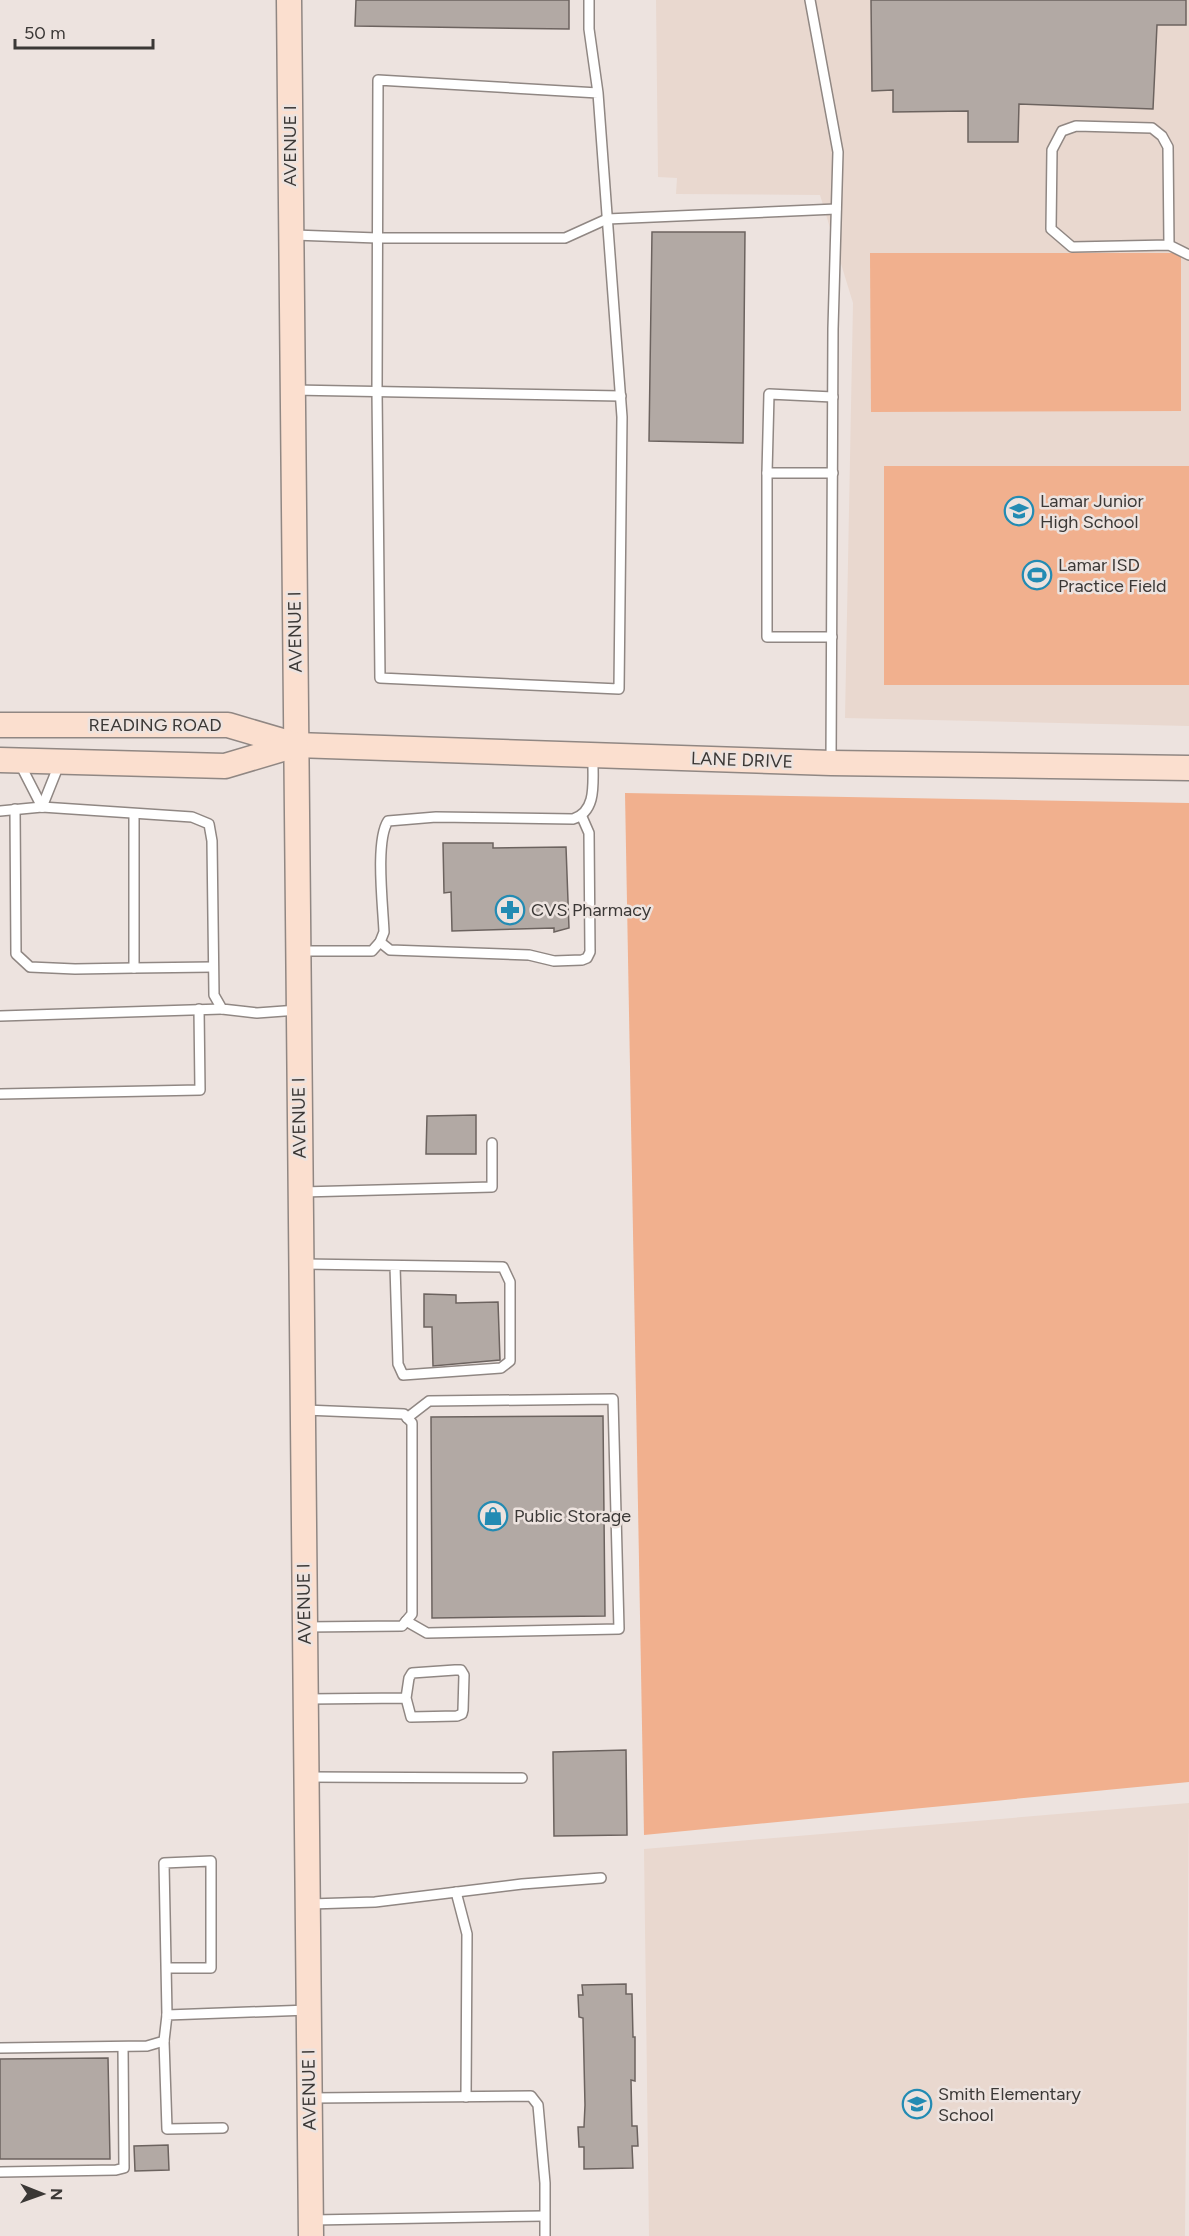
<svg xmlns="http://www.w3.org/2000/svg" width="1189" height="2236" font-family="Figtree,sans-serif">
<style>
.built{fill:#e9d8cf}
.green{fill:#f1b08e}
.building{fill:#b2a9a4;stroke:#6c635f;stroke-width:1.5}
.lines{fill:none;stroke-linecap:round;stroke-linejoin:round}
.lane-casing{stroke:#908783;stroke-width:12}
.secondary-casing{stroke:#908783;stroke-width:27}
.lane{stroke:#fff;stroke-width:9}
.secondary{stroke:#fbdfcf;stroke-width:24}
.labels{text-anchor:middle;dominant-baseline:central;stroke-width:5;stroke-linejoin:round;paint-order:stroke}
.street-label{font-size:18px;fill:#3b3836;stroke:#ede3df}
.poi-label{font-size:18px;fill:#3b3836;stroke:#ede3df;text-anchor:start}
</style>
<rect width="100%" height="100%" fill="#ede3df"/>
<g class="built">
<path d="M656,0H1189V726L845,718L853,303L820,195L676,194L677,178L658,177Z"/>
<path d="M1189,1803L1185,2236H649L644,1849Z"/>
</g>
<g class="green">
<path d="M870,253H1181V411L871,412Z"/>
<rect x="884" y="466" width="305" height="219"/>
<path d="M625,793L1189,803V1782L644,1835Z"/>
</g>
<g class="building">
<path d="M356,0H569V29L355,26Z"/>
<path d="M871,0H1186V25H1157L1153,109L1019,104L1018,142H968V111L893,112V90L872,91Z"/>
<path d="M652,232H745L743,443L649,441Z"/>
<path d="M443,843H493V848L566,847L569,928L554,932V928L452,931L451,892L444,893Z"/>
<path d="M476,1115V1154H426L427,1116Z"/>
<path d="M424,1294L456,1295V1303L498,1302L500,1360L433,1366L432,1327H424Z"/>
<path d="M603,1416L605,1616L432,1618L431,1417Z"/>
<path d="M626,1750L627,1835L554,1836L553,1752Z"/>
<path d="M626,1984V1994H632L633,2037H635V2081L631,2080L632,2126H637L638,2146H632L633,2168L584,2169V2147H579L578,2127H584L585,2105L583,2018L579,2017L578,1995H583L582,1985Z"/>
<path d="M108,2058L110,2159H0V2059Z"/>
<path d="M168,2145L169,2170L135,2171L134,2146Z"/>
</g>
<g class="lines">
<g class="lane-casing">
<g id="lane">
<path d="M589,0V29L598,93L622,417L619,689L380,678L377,391L378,80L598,93"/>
<path d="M810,0L838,152L833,329L831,763"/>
<path d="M294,235L377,238H565L607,219L836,209"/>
<path d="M1169,245L1168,147L1162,136L1152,128L1076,126L1062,131L1052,150L1051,229L1072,247L1169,245L1189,255"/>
<path d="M293,390L621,396"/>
<path d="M767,473L769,394L833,397"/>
<path d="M832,637H767V473H833"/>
<path d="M20,764L42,807"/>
<path d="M42,807L60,762"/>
<path d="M15,809L16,954L30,967L75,969L134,968"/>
<path d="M0,811L42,807L192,817L209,824L212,841L214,995L222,1009L257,1013L298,1010"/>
<path d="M134,814V968L213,967"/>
<path d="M380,942L390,950L529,955L554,961L582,960L587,958L590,952L589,833L582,817"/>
<path d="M298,951H372L380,942L384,932C383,906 375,841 388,821L436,817L573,819C599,811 592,778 593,755"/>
<path d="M0,1016L222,1009"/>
<path d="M0,1094L200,1090L199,1009"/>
<path d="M302,1192L492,1187V1143"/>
<path d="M303,1264L503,1267L510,1282V1361L501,1368L403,1375L398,1364L395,1266"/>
<path d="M406,1621L427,1633L619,1629L613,1399L429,1401L407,1418"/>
<path d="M305,1627L402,1626L412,1614V1423L404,1414L305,1410"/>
<path d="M308,1699L406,1698L409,1678L412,1673L455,1670H461L464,1675L463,1710L462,1714L457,1716L411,1717L406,1698"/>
<path d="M308,1777L522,1778"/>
<path d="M456,1892L467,1934L466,2097"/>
<path d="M310,1904L375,1902L522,1884L601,1878"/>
<path d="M166,1968H211V1861L164,1863L167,2015"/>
<path d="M164,2041L167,2129L223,2128"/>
<path d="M0,2048L147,2046L164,2041L167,2015L309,2010"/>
<path d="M312,2098L531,2096L538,2105L545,2183V2236"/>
<path d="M0,2172L116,2170L124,2168L123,2047"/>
<path d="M313,2220L544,2216"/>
</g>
</g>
<g class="secondary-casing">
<g id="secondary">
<path d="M289,0L311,2236"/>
<path d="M0,725H228L296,745L831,763L1189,768"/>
<path d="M0,760L225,766L296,745"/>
</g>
</g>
<use href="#lane" class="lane"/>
<use href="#secondary" class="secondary"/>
</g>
<defs>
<g id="school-ring" transform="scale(1.5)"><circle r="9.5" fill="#ede3df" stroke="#238bb3" stroke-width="1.5"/><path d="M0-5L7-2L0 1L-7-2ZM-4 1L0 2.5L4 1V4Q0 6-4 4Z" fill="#238bb3"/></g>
<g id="stadium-ring" transform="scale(1.5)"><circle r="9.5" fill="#ede3df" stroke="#238bb3" stroke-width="1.5"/><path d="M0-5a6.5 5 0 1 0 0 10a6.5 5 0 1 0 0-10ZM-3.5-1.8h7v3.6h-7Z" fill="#238bb3"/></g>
<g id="pharmacy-ring" transform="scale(1.5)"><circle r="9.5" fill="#ede3df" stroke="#238bb3" stroke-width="1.5"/><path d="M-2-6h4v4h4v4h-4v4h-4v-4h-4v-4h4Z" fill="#238bb3"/></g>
<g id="shop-ring" transform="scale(1.5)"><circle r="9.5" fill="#ede3df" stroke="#238bb3" stroke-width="1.5"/><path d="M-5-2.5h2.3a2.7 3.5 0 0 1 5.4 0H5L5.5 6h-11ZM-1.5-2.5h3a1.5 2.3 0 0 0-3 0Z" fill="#238bb3"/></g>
</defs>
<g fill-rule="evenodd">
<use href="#school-ring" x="1019" y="511"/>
<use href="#stadium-ring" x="1037" y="575"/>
<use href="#pharmacy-ring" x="510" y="910"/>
<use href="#shop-ring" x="493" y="1516"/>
<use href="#school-ring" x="917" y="2104"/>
</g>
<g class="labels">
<g class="street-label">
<text transform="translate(290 146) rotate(-90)">AVENUE I</text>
<text transform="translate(295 632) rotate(-91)">AVENUE I</text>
<text x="155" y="725">READING ROAD</text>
<text transform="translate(742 760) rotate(2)">LANE DRIVE</text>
<text transform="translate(299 1118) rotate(-91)">AVENUE I</text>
<text transform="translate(304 1604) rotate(-91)">AVENUE I</text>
<text transform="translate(309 2090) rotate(-91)">AVENUE I</text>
</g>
<g class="poi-label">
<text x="1040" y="501">Lamar Junior<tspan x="1040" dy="21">High School</tspan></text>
<text x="1058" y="565">Lamar ISD<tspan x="1058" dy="21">Practice Field</tspan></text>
<text x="531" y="910">CVS Pharmacy</text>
<text x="514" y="1516">Public Storage</text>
<text x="938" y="2094">Smith Elementary<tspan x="938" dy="21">School</tspan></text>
</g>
</g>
<g transform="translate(42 2194) rotate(91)" stroke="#ede3df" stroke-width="4.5" paint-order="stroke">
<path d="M0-4.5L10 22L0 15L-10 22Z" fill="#3b3836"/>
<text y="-9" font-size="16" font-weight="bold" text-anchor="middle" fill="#3b3836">N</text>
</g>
<path d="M15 39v9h138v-9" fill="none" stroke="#3b3836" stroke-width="3"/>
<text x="24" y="39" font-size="18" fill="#3b3836" stroke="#ede3df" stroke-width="4.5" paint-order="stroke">50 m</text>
</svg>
